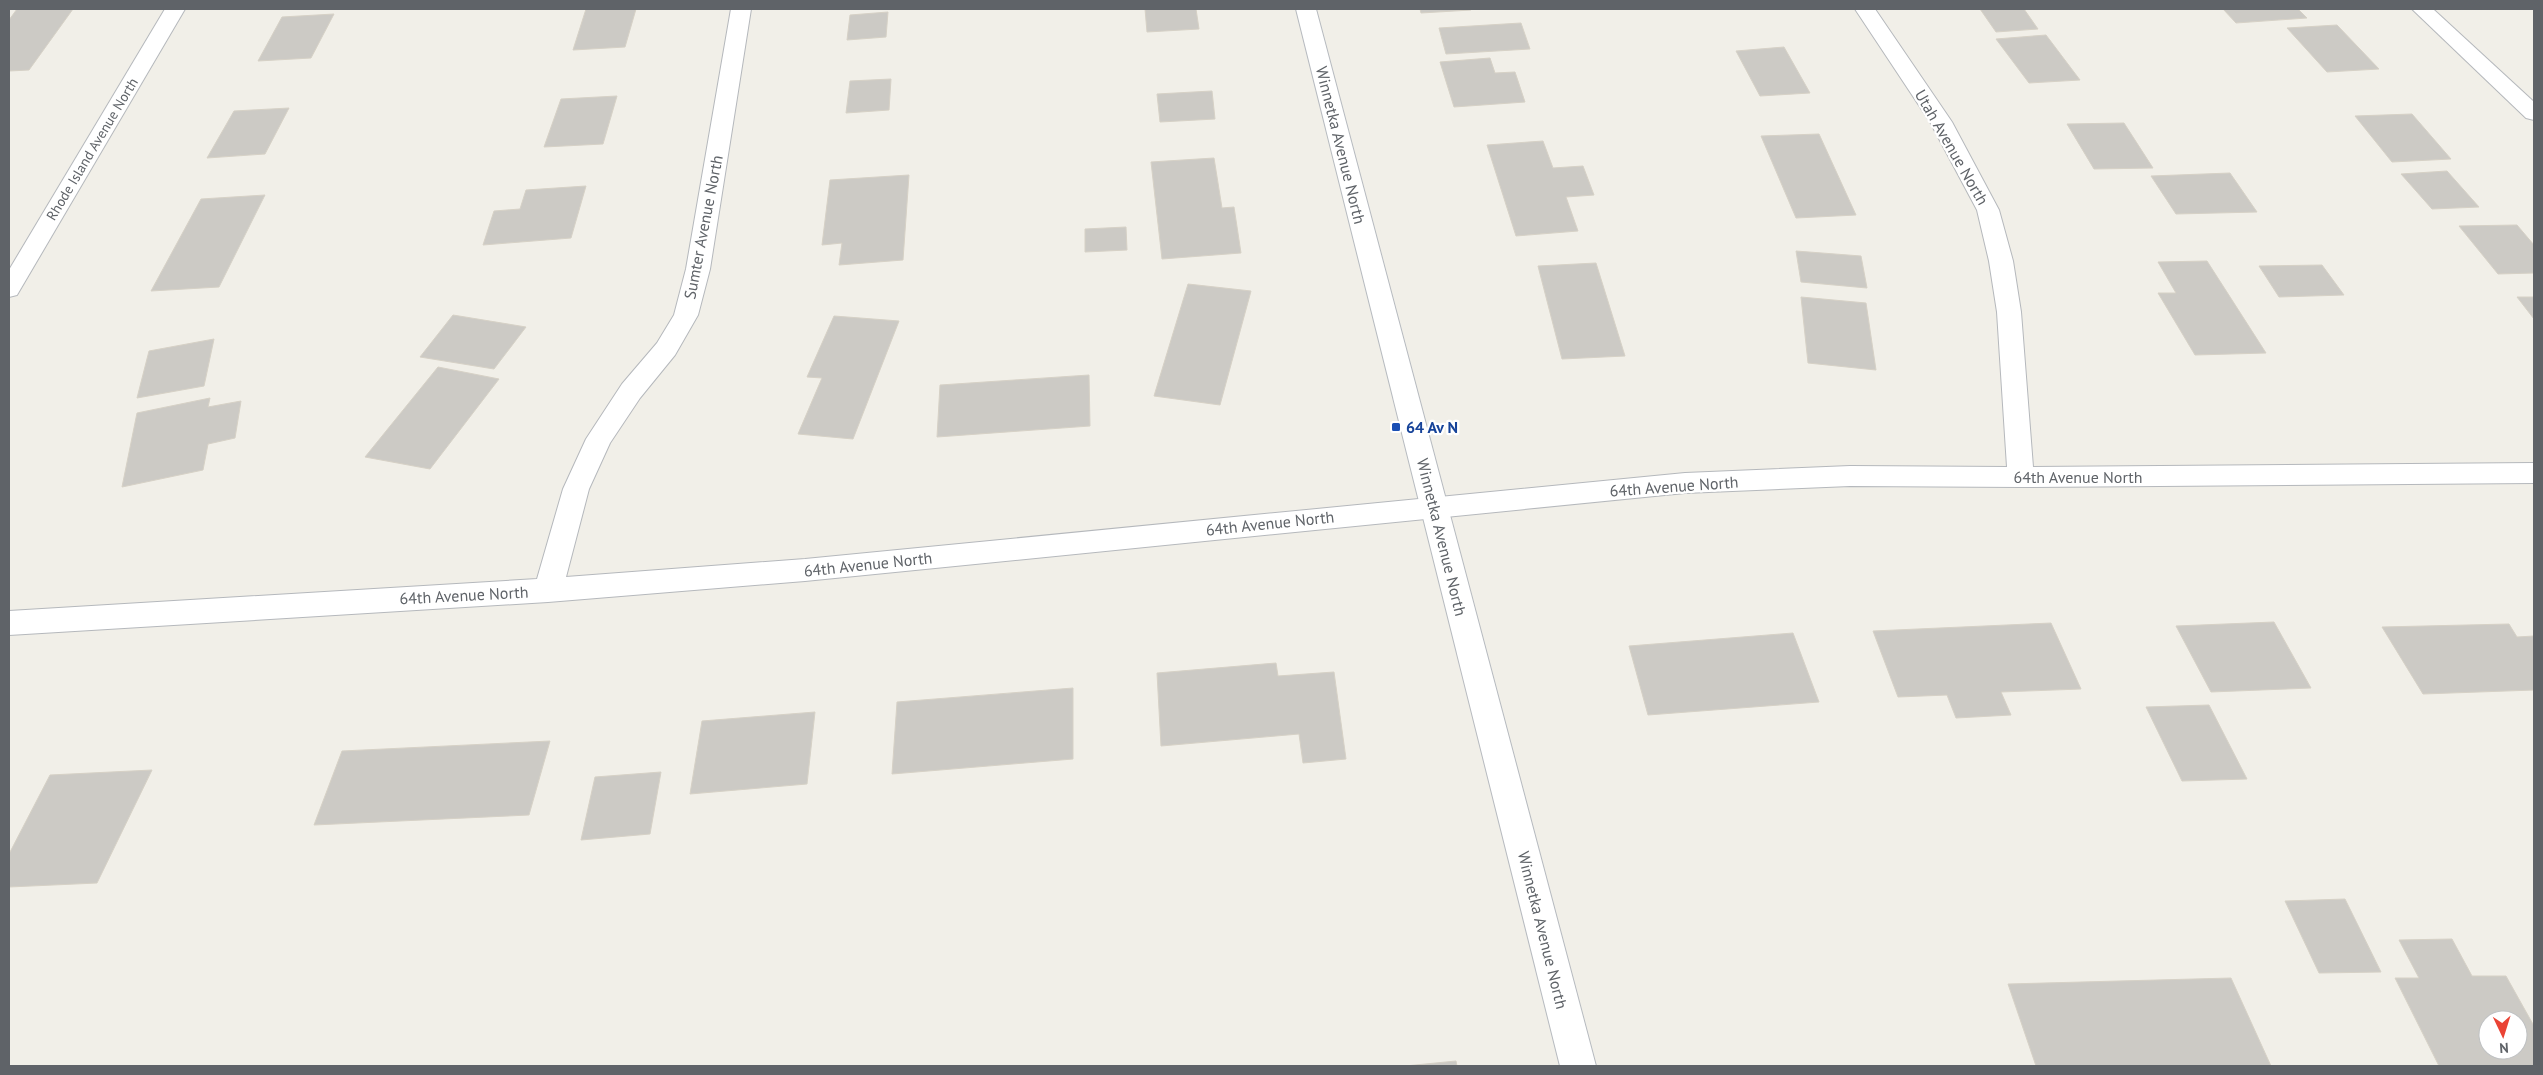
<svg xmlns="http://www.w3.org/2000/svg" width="2543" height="1075" font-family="'PT Sans',sans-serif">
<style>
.building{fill:#cccac5;stroke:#d6d1c6;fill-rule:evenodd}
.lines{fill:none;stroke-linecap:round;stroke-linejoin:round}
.street-casing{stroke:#b5b8bc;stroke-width:2}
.secondary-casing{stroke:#b6babf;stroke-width:2}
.street{fill:#fff;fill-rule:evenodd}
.secondary{fill:#fff;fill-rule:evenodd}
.transit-dot{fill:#1a4fb4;stroke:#fff;stroke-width:2}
.labels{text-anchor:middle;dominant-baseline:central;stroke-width:4.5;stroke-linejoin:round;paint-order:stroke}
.far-street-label{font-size:14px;fill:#5f6368;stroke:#fff}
.street-label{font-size:16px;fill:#5f6368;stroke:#fff}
.transit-label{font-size:16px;font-weight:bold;fill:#164399;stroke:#fff;text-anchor:start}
</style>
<rect width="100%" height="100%" fill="#f1efe8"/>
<g class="building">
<path d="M17,9H73L29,70L9,71V20Z"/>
<path d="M586,9H636L625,47L573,50Z"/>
<path d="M1145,9H1196L1199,29L1147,32Z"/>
<path d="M1420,9H1471V10L1421,13Z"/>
<path d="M1980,9H2024L2038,29L1996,32Z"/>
<path d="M2223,9H2298L2307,18L2236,23Z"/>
<path d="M888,12L886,37L847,40L850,15Z"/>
<path d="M334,14L311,58L258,61L282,17Z"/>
<path d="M1521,23L1530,49L1446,54L1439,28Z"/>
<path d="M2337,25L2379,69L2327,72L2287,28Z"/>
<path d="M2046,35L2080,80L2029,83L1996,39Z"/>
<path d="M1784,47L1810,93L1760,96L1736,51Z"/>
<path d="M1490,58L1495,73L1515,72L1525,102L1454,107L1440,62Z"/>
<path d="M891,79L889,110L846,113L850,81Z"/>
<path d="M1212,91L1215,119L1160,122L1157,94Z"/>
<path d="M617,96L603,144L544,147L561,99Z"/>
<path d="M289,108L265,154L207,158L234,111Z"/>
<path d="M2412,114L2451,159L2392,162L2355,116Z"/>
<path d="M2124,123L2153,168L2094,169L2067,124Z"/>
<path d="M1819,134L1856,215L1796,218L1761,136Z"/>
<path d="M1543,141L1553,168L1583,166L1594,195L1566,197L1578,231L1516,236L1487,145Z"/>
<path d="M1214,158L1222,208L1234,207L1241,253L1162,259L1151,162Z"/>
<path d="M2447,171L2479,207L2432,209L2401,174Z"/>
<path d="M2230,173L2257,212L2176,214L2151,176Z"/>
<path d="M909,175L903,260L839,265L842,243L822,245L830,180Z"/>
<path d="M586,186L571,238L483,245L494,211L520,209L526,190Z"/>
<path d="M265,195L219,287L151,291L201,199Z"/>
<path d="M2517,225L2534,245V273L2498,274L2459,226Z"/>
<path d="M1126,227L1127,250L1085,252V229Z"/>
<path d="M1796,251L1861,256L1867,288L1801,282Z"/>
<path d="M2207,261L2266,353L2195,355L2158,293H2176L2158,262Z"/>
<path d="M1596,263L1625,356L1562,359L1538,266Z"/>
<path d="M2322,265L2344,295L2279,297L2259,266Z"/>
<path d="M1188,284L1251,291L1220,405L1154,396Z"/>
<path d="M1801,297L1866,303L1876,370L1808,363Z"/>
<path d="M2517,297H2534V319Z"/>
<path d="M453,315L526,327L494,369L420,357Z"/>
<path d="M834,316L899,321L853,439L798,434L822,378L807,377Z"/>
<path d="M214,339L204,386L137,398L149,351Z"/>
<path d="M438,367L499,379L430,469L365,457Z"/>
<path d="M1089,375L1090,426L937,437L940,385Z"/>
<path d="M210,398L208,407L241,401L235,438L208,444L203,470L122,487L137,413Z"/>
<path d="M2274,622L2311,688L2211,692L2176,626Z"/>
<path d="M2051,623L2081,689L2001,692L2011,715L1956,718L1947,695L1898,697L1873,631Z"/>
<path d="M2509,624L2517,637L2534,636V690L2423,694L2382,627Z"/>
<path d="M1793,633L1819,702L1648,715L1629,646Z"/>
<path d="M1276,663L1278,676L1334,672L1346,759L1303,763L1299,734L1161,746L1157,673Z"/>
<path d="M1073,688V759L892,774L897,702Z"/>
<path d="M2209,705L2247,779L2182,781L2146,707Z"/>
<path d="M815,712L807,784L690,794L702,721Z"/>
<path d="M550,741L529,815L314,825L342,751Z"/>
<path d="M152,770L97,883L9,887V854L50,775Z"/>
<path d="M661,772L650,834L581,840L595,777Z"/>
<path d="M2345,899L2381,972L2319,973L2285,901Z"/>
<path d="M2452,939L2472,976H2506L2534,1026V1066H2439L2395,978H2419L2399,940ZM2488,1020H2518V1050H2488Z"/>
<path d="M2231,978L2271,1066H2036L2008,984Z"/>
<path d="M1456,1061L1457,1066H1405Z"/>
</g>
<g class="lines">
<g class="street-casing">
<g id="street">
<path d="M165,9H185L17,295L9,297V270Z"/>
<path d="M731,9H751L710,269L698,315L675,355L640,398L610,443L589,489L566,577L805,559L1685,473L1850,466L2007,467L1997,312L1989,261L1977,210L1930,122L1855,9H1875L1952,122L1999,210L2013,261L2021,312L2033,467L2534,463V483L2021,487L1850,486L1685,493L805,581L548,602L9,635V611L537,579L563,489L586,439L622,384L657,343L674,315L686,269Z"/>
<path d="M2412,9H2433L2534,102V120L2526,118Z"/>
</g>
</g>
<g class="secondary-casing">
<path id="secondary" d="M1296,9H1316L1596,1066H1560Z"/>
</g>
<use href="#street" class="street"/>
<use href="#secondary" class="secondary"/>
</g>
<rect class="transit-dot" x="1391" y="422" width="10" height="10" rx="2.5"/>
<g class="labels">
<g class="far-street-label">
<text transform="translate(92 149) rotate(-59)">Rhode Island Avenue North</text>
</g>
<g class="street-label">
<text transform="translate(1341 145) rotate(76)">Winnetka Avenue North</text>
<text transform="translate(1952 147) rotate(60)">Utah Avenue North</text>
<text transform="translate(703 227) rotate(-79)">Sumter Avenue North</text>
<text x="2078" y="477">64th Avenue North</text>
<text transform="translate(1674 486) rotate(-4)">64th Avenue North</text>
<text transform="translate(1270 523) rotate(-6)">64th Avenue North</text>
<text transform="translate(1442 537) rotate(76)">Winnetka Avenue North</text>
<text transform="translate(868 564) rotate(-6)">64th Avenue North</text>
<text transform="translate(464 595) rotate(-3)">64th Avenue North</text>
<text transform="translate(1543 930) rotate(76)">Winnetka Avenue North</text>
</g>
<g class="transit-label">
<text x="1406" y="427">64 Av N</text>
</g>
</g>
<rect width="2543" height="1075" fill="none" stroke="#5f6368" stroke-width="20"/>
<g transform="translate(2503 1035) rotate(176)"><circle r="24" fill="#ffffff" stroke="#bfc1c3"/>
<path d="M0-4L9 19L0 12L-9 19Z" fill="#ea4335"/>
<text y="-8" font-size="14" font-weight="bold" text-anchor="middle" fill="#5f6368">N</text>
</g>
</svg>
